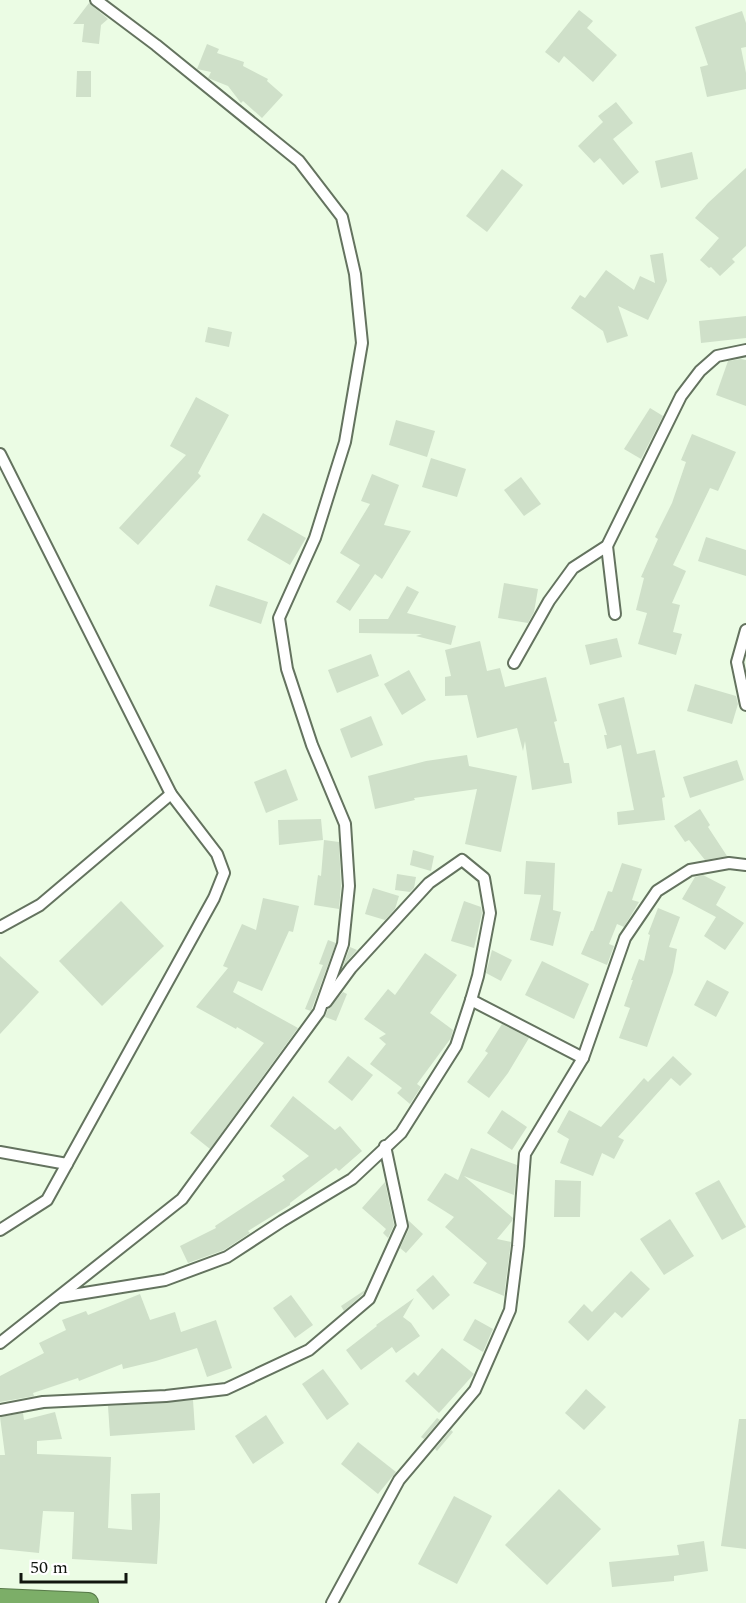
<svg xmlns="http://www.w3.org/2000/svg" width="746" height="1603" font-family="Spectral,serif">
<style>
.building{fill:#cfe0c9}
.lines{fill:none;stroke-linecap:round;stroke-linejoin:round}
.street-casing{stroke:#64735f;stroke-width:14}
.highway-casing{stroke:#577949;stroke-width:22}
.street{stroke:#fff;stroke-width:10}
.highway{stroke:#7cae68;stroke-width:20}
</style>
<rect width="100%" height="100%" fill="#ebfce4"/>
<g class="building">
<path d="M89,3L108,19L101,25L99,44L82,42L84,24H73Z"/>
<path d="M579,10L593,21L587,28L617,55L593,82L564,56L559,63L545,52Z"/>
<path d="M742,11L746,23V47L741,48L746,73V89L707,97L700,67L708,65L695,27Z"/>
<path d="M207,44L219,49L217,53L244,62L243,66L268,79L267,81L283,95L262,118L243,101L241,103L228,86L208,78L211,72L197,69Z"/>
<path d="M77,71H91V97H76Z"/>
<path d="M616,102L633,123L613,139L639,172L623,185L600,158L594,163L578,146L603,122L598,116Z"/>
<path d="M692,152L698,179L661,188L655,161Z"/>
<path d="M746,168V246L732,259L735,262L720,276L711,267L709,268L700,260L719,238L695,218L708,203Z"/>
<path d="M502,169L523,185L487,232L466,216Z"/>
<path d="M663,253L667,281L648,320L618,306L628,336L607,343L603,331L571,308L580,295L585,298L606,270L634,290L640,276L655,283L650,255Z"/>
<path d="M746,316V338L701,343L699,321Z"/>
<path d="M208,327L232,332L229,347L205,342Z"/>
<path d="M741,359L746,360V406L716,395L728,361Z"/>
<path d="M196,397L229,415L198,473L201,476L138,545L119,528L186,455L170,446Z"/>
<path d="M650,408L663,416L641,459L624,449Z"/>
<path d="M396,420L435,431L427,457L389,445Z"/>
<path d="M692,434L736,452L718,491L710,488L673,565L686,571L672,603L680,605L673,632L682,634L676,655L638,644L647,613L636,610L644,578L641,577L658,539L655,537L672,503L686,462L681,460Z"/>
<path d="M431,458L466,469L457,497L422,487Z"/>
<path d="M372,474L399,485L384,525L411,531L382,579L375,574L350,611L336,602L360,565L340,553L370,504L361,501Z"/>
<path d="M521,477L541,504L524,516L504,490Z"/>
<path d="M263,513L306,538L290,565L247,540Z"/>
<path d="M706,537L746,550V576L698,561Z"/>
<path d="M504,583L538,589L534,612L528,623L498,618Z"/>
<path d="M216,585L268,602L261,624L209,606Z"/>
<path d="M407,586L419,592L407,613L456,626L451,645L416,636L422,634L359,633V619H388Z"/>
<path d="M617,638L622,657L590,665L585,645Z"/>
<path d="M480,641L487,671L500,668L505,687L546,677L557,721L554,722L564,763H569L572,783L532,790L525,741L523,751L517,728L477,738L467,695L445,696V677L451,676L445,650Z"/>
<path d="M371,654L379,676L337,693L328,670Z"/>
<path d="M409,670L426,700L402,715L384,684Z"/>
<path d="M695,684L736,696L738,704L732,724L687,711Z"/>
<path d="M624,697L637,754L655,750L665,797L662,798L665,820L618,825L617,812L634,810L621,745L607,749L604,735H607L598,704Z"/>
<path d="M371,716L383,745L351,758L340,729Z"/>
<path d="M467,755L469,766L517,776L501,852L465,844L477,789L414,798L415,800L375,809L368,776L426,761Z"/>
<path d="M737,760L744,780L690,798L683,777Z"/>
<path d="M286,769L298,800L266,813L254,782Z"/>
<path d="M700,809L710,825L708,827L727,856L705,860L689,840L685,842L674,826Z"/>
<path d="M321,819L323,840L279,845L278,820Z"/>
<path d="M324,840L339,842L341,886L339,909L314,905L318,875L321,876Z"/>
<path d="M413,850L434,856L431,871L410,865Z"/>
<path d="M526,861L555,863L553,910L561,912L553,946L530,940L541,895L524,894Z"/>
<path d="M622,863L642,869L632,900L639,902L624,927L617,924L609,944L614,946L607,965L581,954L591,931H593L608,891L612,892Z"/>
<path d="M397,874L416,877L414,888L410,892L395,890Z"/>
<path d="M703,875L726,887L716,905L744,923L725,950L704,936L716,917L682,899L695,877Z"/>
<path d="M373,888L399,896L395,909L385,920L365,914Z"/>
<path d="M263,898L299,906L293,932L289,931L262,991L238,981L233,992L298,1028L210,1149L190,1133L264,1043L237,1027L236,1029L196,1007L228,968L223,966L242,924L256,930Z"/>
<path d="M121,901L164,946L102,1006L59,961Z"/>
<path d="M464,901L481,907L482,913L474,948L451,941Z"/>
<path d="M658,908L680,917L669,947L677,949L673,972L647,1047L619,1038L630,1008L624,1006L633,980H631L639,959L644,961L650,935L648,934Z"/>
<path d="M328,940L336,943L311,1011L305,1009L323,965L319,964Z"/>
<path d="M350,947L357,950L343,966Z"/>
<path d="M492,950L512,960L501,981L486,973Z"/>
<path d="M425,953L457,975L430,1013L453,1030L451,1038L417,1084L421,1087L410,1104L397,1093L402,1088L370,1064L386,1044L379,1038L386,1034L364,1019L388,989L395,995Z"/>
<path d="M0,956L39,992L0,1034Z"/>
<path d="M542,961L589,984L574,1019L525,995Z"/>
<path d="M707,980L729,992L716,1017L694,1005Z"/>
<path d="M343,992L347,994L336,1021L325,1017L328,1009Z"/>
<path d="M502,1024L529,1038L508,1073L489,1098L467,1082L488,1053L485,1051Z"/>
<path d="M348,1056L373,1075L352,1101L328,1082Z"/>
<path d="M673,1056L692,1074L680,1086L671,1078L618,1137L624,1140L614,1159L602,1153L593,1176L560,1163L569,1139L557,1132L569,1110L601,1127L644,1078L648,1082Z"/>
<path d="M293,1096L335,1130L340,1126L362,1151L339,1171L336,1168L290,1203V1205L248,1231L250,1233L224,1250L188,1263L180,1246L216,1228L215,1226L285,1180L282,1176L309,1156L270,1126Z"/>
<path d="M502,1110L527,1127L512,1150L487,1133Z"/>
<path d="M471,1148L517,1165L514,1195L464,1176L513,1218L512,1221L497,1239L511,1242L504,1296L473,1283L487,1263L445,1227L454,1217L427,1200L445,1173L458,1180Z"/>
<path d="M555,1180L581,1181L580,1217H554Z"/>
<path d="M719,1180L746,1227L722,1240L695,1193Z"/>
<path d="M385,1182L394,1225L388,1238L383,1233L386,1229L362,1208Z"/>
<path d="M670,1219L694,1256L664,1275L640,1239Z"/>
<path d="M408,1220L423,1234L406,1253L400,1248L409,1229Z"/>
<path d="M631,1271L650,1289L622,1318L615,1312L588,1341L568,1322L584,1304L592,1312Z"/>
<path d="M433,1275L450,1295L433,1310L416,1290Z"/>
<path d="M365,1290L363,1294L344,1311L341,1306Z"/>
<path d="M140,1294L150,1320L175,1312L181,1332L216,1320L232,1368L207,1377L197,1348L156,1361L123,1369L122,1364L79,1381L78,1378L33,1393L34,1396L0,1402V1376L44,1353L39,1343L66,1330L62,1320L86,1311L88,1315Z"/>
<path d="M291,1295L313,1325L295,1338L273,1308Z"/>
<path d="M414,1298L403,1317L411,1323L420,1336L396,1353L392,1347L361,1370L346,1350L377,1326L376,1325Z"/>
<path d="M475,1319L493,1329L483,1352L463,1340Z"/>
<path d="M442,1348L474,1374L439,1413L405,1381L414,1372L418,1376Z"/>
<path d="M323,1369L349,1404L327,1420L302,1384Z"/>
<path d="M586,1389L606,1407L584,1430L565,1413Z"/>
<path d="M193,1400L195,1430L110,1436L108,1406Z"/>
<path d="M55,1412L62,1439L37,1441V1454L111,1457L108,1528L132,1530L131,1494L160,1493V1518L157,1564L72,1559L74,1512L43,1511L39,1553L0,1549V1455H5L0,1417L23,1413L24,1420Z"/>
<path d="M266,1415L284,1443L253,1464L235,1436Z"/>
<path d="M437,1418L440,1420L424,1439L421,1437Z"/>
<path d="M739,1419H746V1549L721,1546Z"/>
<path d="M451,1430L453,1432L437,1451L435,1449Z"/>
<path d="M358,1442L396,1472L378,1494L341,1464Z"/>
<path d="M559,1489L601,1529L547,1585L505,1545Z"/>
<path d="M454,1496L492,1516L457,1584L418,1564Z"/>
<path d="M704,1541L708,1571L674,1576V1581L612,1587L609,1562L679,1555L677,1545Z"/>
</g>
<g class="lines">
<g class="street-casing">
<g id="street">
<path d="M607,546L615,614"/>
<path d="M746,630L737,662L746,705"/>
<path d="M514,663L549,601L573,568L607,546L681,396L700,371L717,356L746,350"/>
<path d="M0,927L40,905L171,794"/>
<path d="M471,1000L583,1058"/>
<path d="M0,1152L67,1164"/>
<path d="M0,1230L47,1200L214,898L224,873L217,854L171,794L0,454"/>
<path d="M60,1297L165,1280L227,1257L282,1221L352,1179L401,1133L456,1046L471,1000L478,976L490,913L484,878L462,860L429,883L351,968L326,1002"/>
<path d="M0,1343L182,1199L319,1012L343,944L349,886L345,824L312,745L287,669L279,618L315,538L345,442L362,343L355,274L342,217L299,161L156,45L96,0"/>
<path d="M0,1410L43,1402L166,1396L226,1389L309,1350L369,1299L402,1226L385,1146"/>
<path d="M332,1603L399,1480L475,1390L510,1310L518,1246L525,1154L583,1058L625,938L657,891L690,870L729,863L746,865"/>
</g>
</g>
<g class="highway-casing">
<path id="highway" d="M0,1599L88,1603"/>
</g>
<use href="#street" class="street"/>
<use href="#highway" class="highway"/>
</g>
<path d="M21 1573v9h105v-9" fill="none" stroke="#11160f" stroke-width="3"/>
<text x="30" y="1573" font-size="18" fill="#11160f" stroke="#ffffff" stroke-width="4.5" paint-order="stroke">50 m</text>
</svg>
